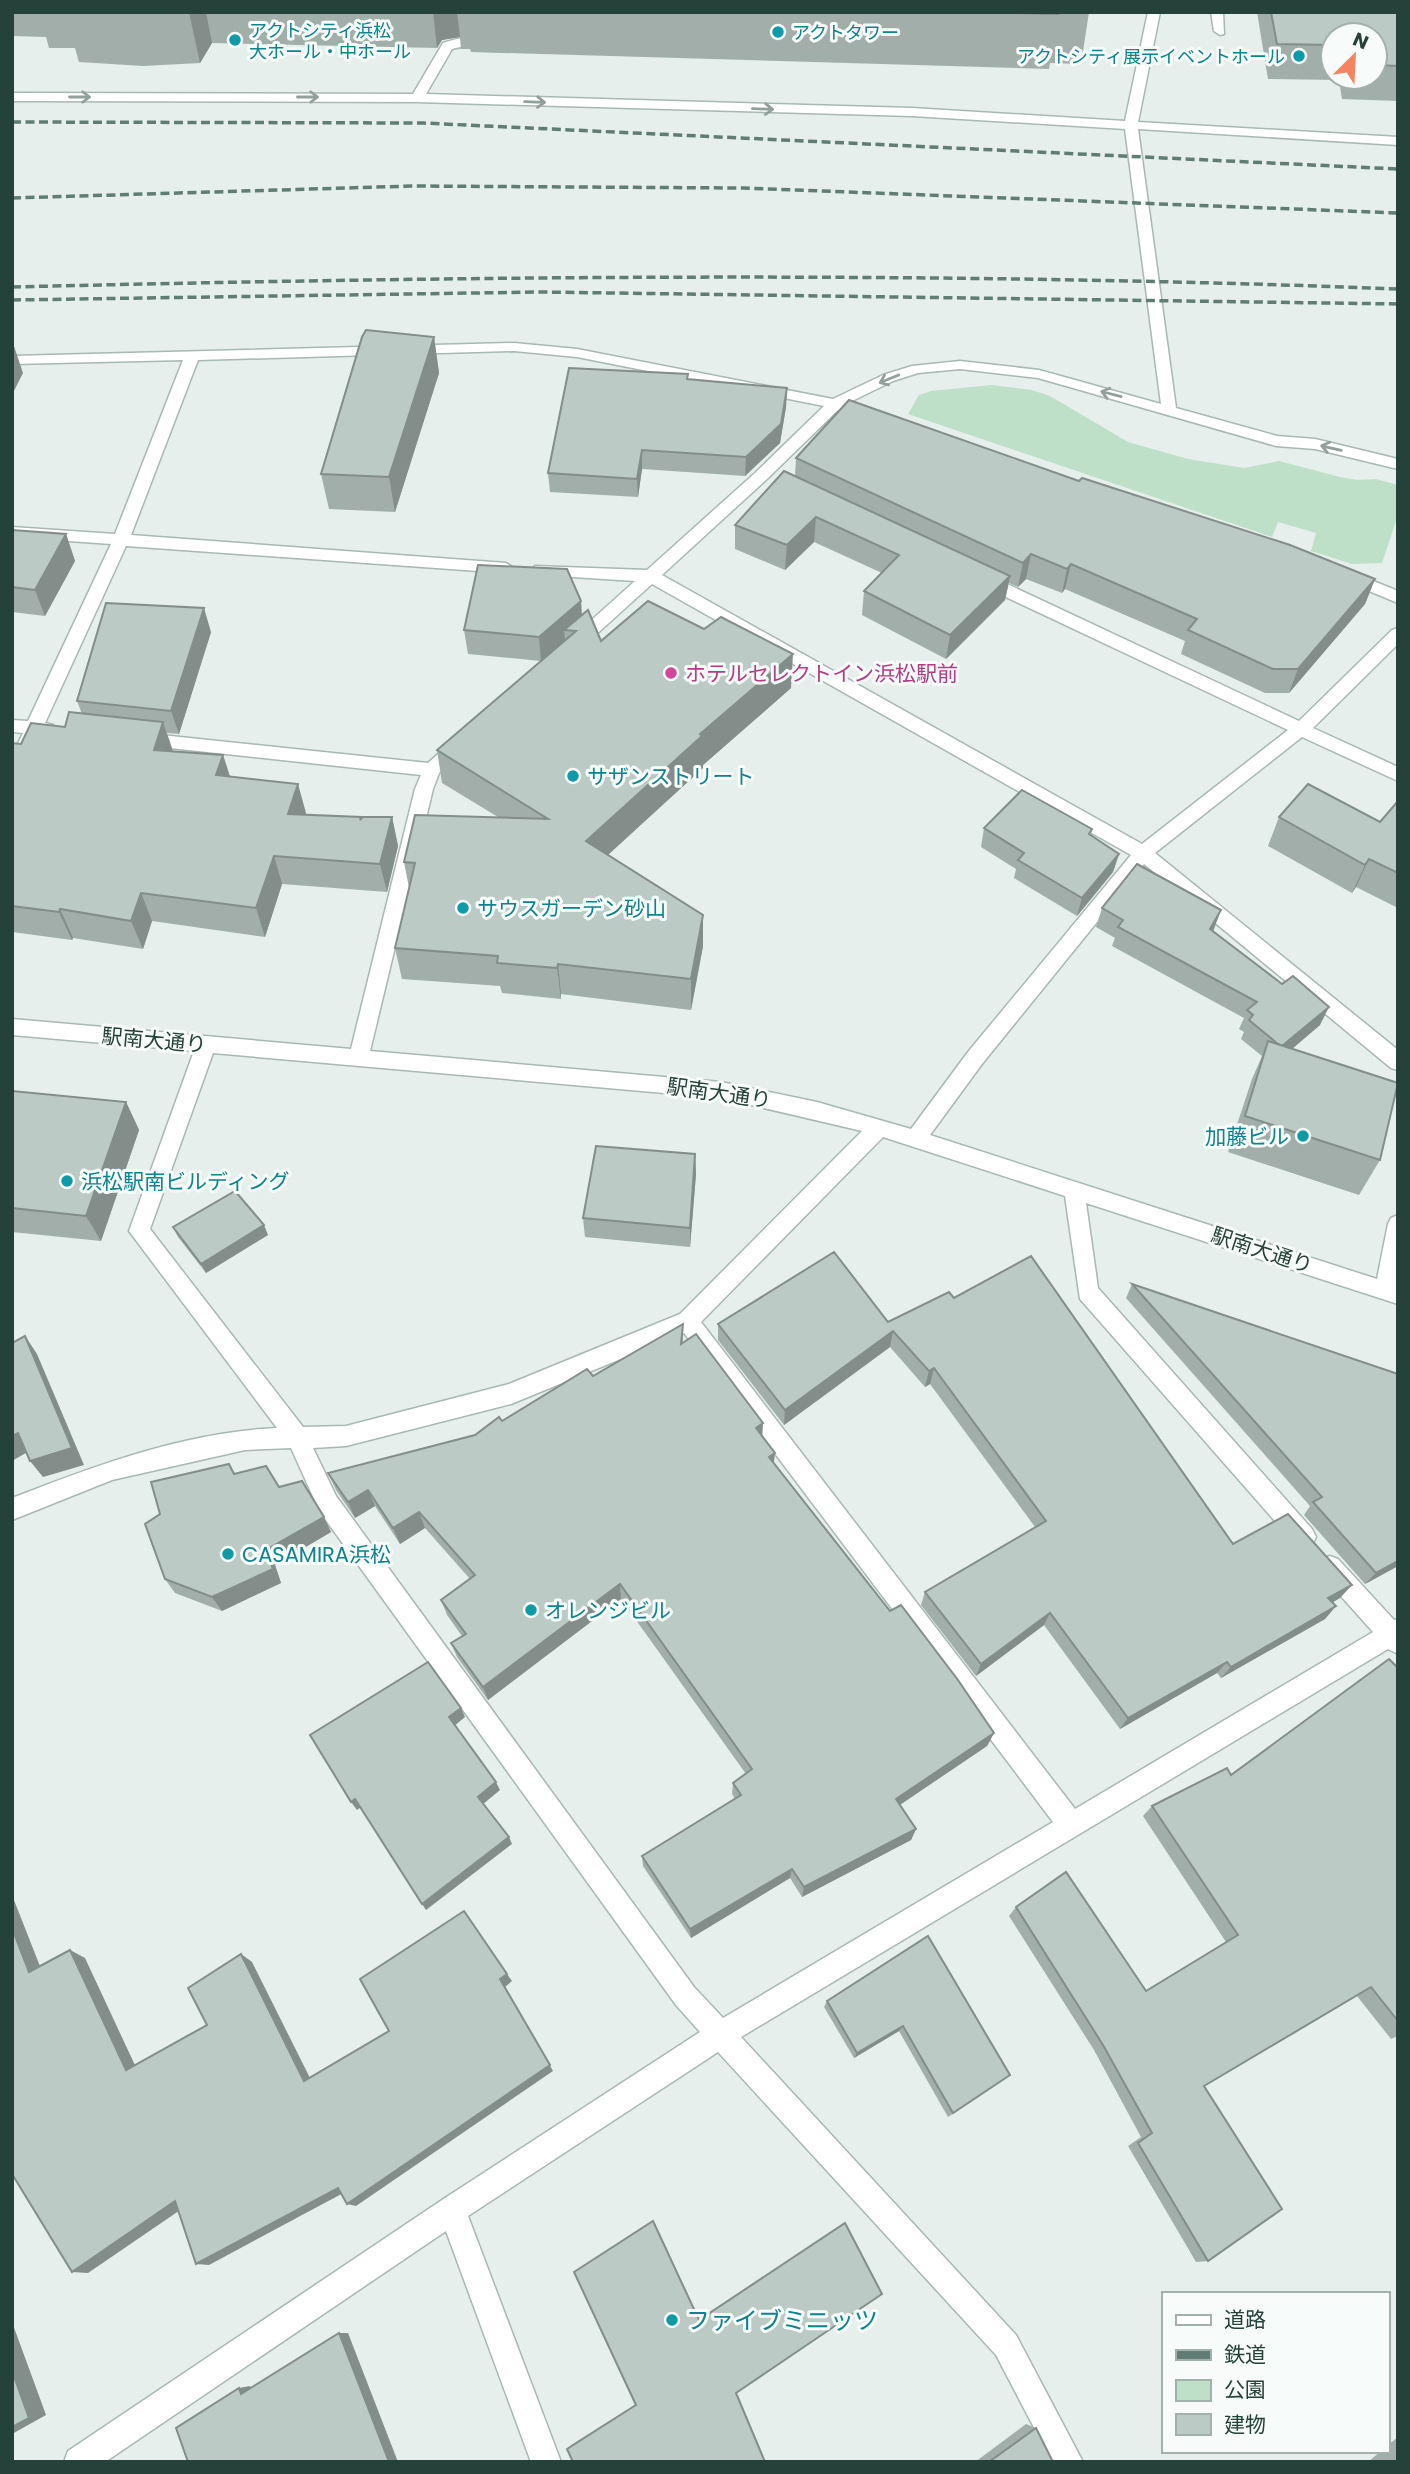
<svg xmlns="http://www.w3.org/2000/svg" width="1410" height="2474" font-family="Poppins,'Noto Sans JP',sans-serif">
<style>
.green{fill:#bfe0c8}
.lines{fill:none;stroke-linecap:round;stroke-linejoin:round}
.minor-casing{stroke:#a8b8b2;stroke-width:3}
.minor{fill:#fff;fill-rule:evenodd}
.rail{stroke:#5f7d75;stroke-width:3.5;stroke-dasharray:9 4.5;stroke-linecap:butt}
.wall{fill:#a1aea9;fill-rule:evenodd}
.shaded-wall{fill:#838d89}
.building{fill:#bbcac4;stroke:#838d89;stroke-width:2}
.oneway{stroke:#92a09c}
.culture-dot{fill:#0f9aa8;stroke:#f7fbf9;stroke-width:2.5}
.hotel-dot{fill:#d1479c;stroke:#f7fbf9;stroke-width:2.5}
.labels{text-anchor:middle;dominant-baseline:central;stroke-width:6;stroke-linejoin:round;paint-order:stroke}
.far-culture-label{font-size:18px;fill:#0d838f;stroke:#f7fbf9;text-anchor:start}
.hotel-label{font-size:21px;fill:#b23c85;stroke:#f7fbf9;text-anchor:start}
.culture-label{font-size:21px;fill:#0d838f;stroke:#f7fbf9;text-anchor:start}
.street-label{font-size:21px;fill:#24423a;stroke:#f7fbf9}
.near-culture-label{font-size:24px;fill:#0d838f;stroke:#f7fbf9;text-anchor:start}
</style>
<rect width="100%" height="100%" fill="#e6efeb"/>
<path class="green" d="M992,385L1032,390L1050,396L1128,442L1188,459L1244,468L1279,461L1340,477L1357,480L1376,479L1398,485V515L1382,563L1352,564L1311,551L1316,533L1278,522L1272,537L908,414L919,395L931,391Z"/>
<g class="lines">
<g class="minor-casing">
<g id="minor">
<path d="M1148,12H1160L1138,122L1398,137V145L1138,129L1176,408L1277,436L1315,439L1398,459V469L1315,449L1276,446L1038,378L960,369L918,373L893,381L848,403L872,412L875,415L872,418L867,420L838,410L767,479L662,575L1142,844L1288,730L976,583L974,579L976,575H988L1299,721L1392,630L1398,628V644L1313,728L1398,767V781L1302,737L1155,853L1398,1050V1070L1391,1068L1144,864L982,1064L930,1135L1377,1279L1388,1224L1391,1218L1398,1215V1304L1086,1203L1098,1288L1312,1529L1316,1537L1312,1545L1304,1548L1296,1545L1080,1299L1065,1196L883,1137L701,1322L1075,1809L1373,1632L1322,1575L1318,1567L1322,1559L1330,1556L1338,1559L1394,1620L1398,1619V1654L1388,1649L741,2037L1016,2335L1083,2462H1052L996,2355L718,2052L468,2216L561,2462H531L446,2231L105,2462H64L68,2451L442,2200L700,2032L676,2005L320,1512L291,1448L245,1450L112,1480L12,1520V1498C97,1465 185,1432 277,1428L129,1231L194,1051L12,1035V1019L351,1049L415,789L421,775L142,745L136,743L133,739L136,735L142,733L428,763L453,741H465L468,745L465,749L439,773L433,789L370,1051L721,1082L817,1102L911,1129L968,1052L1131,855L652,584L579,650H567L565,646L567,642L635,581L541,575L533,570L535,566L647,570L755,473L824,406L577,357L514,351L198,360L131,535L506,563L514,568L506,573L126,546L45,723L53,725L56,729L53,733L39,735L18,780L12,781V756L23,733L12,732V720L28,721L111,544L12,537V527L115,534L183,360L12,364V356L514,343L577,349L833,399L883,375L912,366L960,361L1039,370L1161,404L1125,129L912,116L417,102L12,101V93L413,94L443,43C459,38 480,32 495,43C486,49 467,44 452,49L426,94L912,108L1125,121ZM213,1053L721,1098L862,1131L680,1314L509,1384L346,1426L303,1427L150,1229ZM684,1333L1053,1822L723,2018L694,1987L336,1496L313,1448L346,1446L511,1404Z"/>
<path d="M1211,12H1223L1224,34L1220,35L1214,31Z"/>
<path d="M1346,570L1398,591V603L1340,579L1338,575Z"/>
</g>
</g>
<use href="#minor" class="minor"/>
<g class="rail">
<path d="M12,122L423,123L1398,169"/>
<path d="M12,198L412,186L743,188L1398,213"/>
<path d="M12,287C472,276 938,271 1398,289"/>
<path d="M12,300L540,292L1398,304"/>
</g>
</g>
<g class="wall">
<path d="M12,12H1089L1081,64L1050,63L1049,69L471,52L470,49H461L460,37L442,40L437,48L212,43L200,63L143,66L79,62L75,48H49L46,37L12,36Z"/>
<path d="M1257,12H1398V101L1342,99L1339,80L1268,79ZM1333,35H1375V77H1333Z"/>
<path d="M434,337L439,373L395,512L329,509L321,474Z"/>
<path d="M688,379L787,388L786,407L780,443L745,476L642,469L638,497L550,492L548,473Z"/>
<path d="M796,458L1079,481L1375,579L1365,604L1289,693H1265L1181,654L1185,641L1065,589L1062,593L1026,579L1018,587L1009,583L1005,600L946,659L862,615L864,591L882,573L814,542L785,570L735,549V525L795,476Z"/>
<path d="M12,530L66,534L75,561L45,616L12,612Z"/>
<path d="M581,601L582,615L601,641L791,688L703,765V768L608,855L703,915V946L691,1010L561,994V999L502,993L500,986L402,979L395,948L409,888L404,862L498,817L442,783L437,750L541,661L468,654L464,630Z"/>
<path d="M211,632L179,734L167,733L173,751L223,755L230,776L306,813L305,815L361,818L392,817L398,846L387,892L282,884L265,937L152,921L143,949L73,938L72,940L12,932V743L21,744L65,727L82,714L77,701Z"/>
<path d="M1398,801V908L1356,887L1352,893L1268,846L1279,817L1380,822Z"/>
<path d="M984,828L1091,835L1119,854L1113,872L1077,916L1014,878L1016,869L981,847Z"/>
<path d="M1102,908L1214,929L1213,931L1320,1025L1292,1049L1380,1160L1359,1195L1228,1152L1252,1079L1262,1056L1241,1039L1244,1032L1239,1029L1244,1018L1112,946L1115,938L1096,927Z"/>
<path d="M12,1091L126,1102L139,1130L101,1241L12,1232Z"/>
<path d="M695,1154L696,1174L690,1247L585,1237L583,1218Z"/>
<path d="M173,1227L268,1235L206,1273L178,1237Z"/>
<path d="M1132,1284L1398,1566L1365,1584L1304,1515L1310,1506L1126,1298Z"/>
<path d="M954,1298L1233,1544L1340,1598L1333,1602L1336,1606L1325,1619L1221,1678L1217,1673L1120,1729L1044,1625L976,1676L921,1605L925,1592L1035,1527L930,1384L925,1387L890,1347L784,1425L718,1340V1324L888,1322Z"/>
<path d="M683,1324V1342L762,1437L774,1464L890,1611L994,1733L987,1746L900,1805L916,1829L911,1840L802,1897L790,1878L691,1938L643,1866L642,1856L735,1799L732,1794L733,1783L746,1774L621,1599L488,1700L457,1657L451,1643L462,1636L447,1615L441,1600L470,1579L425,1528L400,1544L375,1506L355,1518L336,1490L328,1473L475,1435L593,1376Z"/>
<path d="M229,1464L235,1474L279,1487L324,1517L331,1532L275,1565L281,1583L222,1611L175,1593L165,1579L160,1514Z"/>
<path d="M1398,1668V2036L1391,2039L1357,1996L1204,2086L1208,2261L1196,2262L1128,2146L1141,2137L1094,2050L1009,1916L1016,1907L1146,1991L1226,1942L1143,1816L1152,1806L1231,1775Z"/>
<path d="M928,1936L1010,2075L948,2117L899,2031L854,2058L824,2007L827,2001Z"/>
<path d="M882,2294L567,2449L571,2445L636,2404L699,2319Z"/>
<path d="M1026,2424L1036,2428L1053,2462H975Z"/>
<path d="M1398,2437V2462H1368L1381,2451H1387V2446Z"/>
</g>
<g class="shaded-wall">
<path d="M189,12H206L212,43L200,63Z"/>
<path d="M433,12H457L460,37L442,40L437,48Z"/>
<path d="M434,337L439,373L395,512L389,477Z"/>
<path d="M14,346L23,373L12,395V349Z"/>
<path d="M787,388L786,407L780,443L745,476L746,457Z"/>
<path d="M642,450V469L638,497L637,479Z"/>
<path d="M816,517L814,542L785,570L787,545Z"/>
<path d="M66,534L75,561L45,616L35,590Z"/>
<path d="M1031,554L1026,579L1018,587L1023,563Z"/>
<path d="M1071,564L1065,589L1062,593L1067,569Z"/>
<path d="M1010,576L1005,600L946,659L950,635Z"/>
<path d="M1375,579L1365,604L1289,693L1298,669Z"/>
<path d="M581,601L582,625L564,630L565,640L541,661L539,637Z"/>
<path d="M204,608L211,632L179,734L171,711Z"/>
<path d="M793,654L791,688L703,765V768L588,873L586,841L700,734Z"/>
<path d="M163,722L173,752L154,750Z"/>
<path d="M223,755L232,784L216,775Z"/>
<path d="M298,784L306,813L296,843L288,814Z"/>
<path d="M392,817L398,846L387,892L380,864Z"/>
<path d="M1119,854L1113,872L1077,916L1082,898Z"/>
<path d="M274,856L282,884L265,937L256,908Z"/>
<path d="M1369,859L1356,887L1352,893L1365,865Z"/>
<path d="M141,893L152,921L143,949L131,921Z"/>
<path d="M60,909L73,938L72,940L59,912Z"/>
<path d="M1221,910L1214,929L1203,948L1210,929Z"/>
<path d="M703,915V946L691,1010V979Z"/>
<path d="M558,964L561,994V999L557,968Z"/>
<path d="M1329,1007L1320,1025L1273,1065L1281,1047Z"/>
<path d="M126,1102L139,1130L101,1241L86,1216Z"/>
<path d="M695,1154L696,1174L690,1247V1228Z"/>
<path d="M264,1225L268,1235L206,1273L201,1264Z"/>
<path d="M893,1331L890,1347L784,1425L785,1410Z"/>
<path d="M25,1336L37,1354L84,1465L43,1477L30,1461Z"/>
<path d="M934,1368L930,1384L925,1387L929,1371Z"/>
<path d="M763,1423L762,1441L756,1428Z"/>
<path d="M18,1433L31,1450L12,1461V1436Z"/>
<path d="M775,1453L773,1470L769,1457Z"/>
<path d="M368,1490L375,1506L355,1518L348,1502Z"/>
<path d="M419,1512L425,1528L400,1544L393,1528Z"/>
<path d="M324,1517L331,1532L275,1565L281,1583L222,1611L212,1597L266,1550Z"/>
<path d="M1398,1561V1566L1365,1584L1376,1573Z"/>
<path d="M620,1584L621,1599L488,1700L483,1687Z"/>
<path d="M1352,1585L1340,1598L1317,1611L1328,1598Z"/>
<path d="M1336,1606L1325,1619L1221,1678L1231,1667Z"/>
<path d="M1050,1613L1044,1625L976,1676L981,1664Z"/>
<path d="M1227,1662L1217,1673L1120,1729L1128,1718Z"/>
<path d="M461,1708L465,1717L453,1727L449,1717Z"/>
<path d="M994,1733L987,1746L892,1810L896,1799Z"/>
<path d="M496,1782L500,1790L482,1805L478,1797Z"/>
<path d="M355,1799L361,1807L357,1810L351,1802Z"/>
<path d="M916,1829L911,1840L802,1897L804,1887Z"/>
<path d="M509,1837L512,1844L426,1910L422,1904Z"/>
<path d="M792,1869L790,1878L691,1938L690,1929Z"/>
<path d="M12,1895L45,1979L29,1972L12,1928Z"/>
<path d="M70,1950L85,1958L140,2076L126,2070Z"/>
<path d="M241,1954L252,1962L314,2086L304,2081Z"/>
<path d="M507,1974L512,1981L505,1987L553,2071L356,2206L347,2204L500,1979Z"/>
<path d="M903,2026L899,2031L854,2058L857,2053Z"/>
<path d="M338,2188L347,2191L209,2265L196,2264Z"/>
<path d="M175,2201L189,2204L88,2273L72,2272Z"/>
<path d="M12,2322L46,2415L12,2434Z"/>
<path d="M339,2333H348L398,2462H389Z"/>
<path d="M250,2386L253,2392L241,2394L239,2388Z"/>
</g>
<g class="building">
<path d="M981,12H1057L1058,14Z"/>
<path d="M1271,12H1398V66L1375,65V35H1333V45L1277,44Z"/>
<path d="M366,330L434,337L389,477L321,474L362,337Z"/>
<path d="M569,368L688,374L687,379L787,388L781,424L746,457L642,450L637,479L548,473Z"/>
<path d="M849,400L1079,481L1082,478L1290,545L1375,579L1298,669H1273L1188,630L1197,619L1071,564L1067,569L1031,554L1023,563L796,458Z"/>
<path d="M784,471L1010,576L950,635L864,591L899,555L816,517L787,545L735,525Z"/>
<path d="M12,530L66,534L35,590L12,587Z"/>
<path d="M478,565L567,569L581,601L539,637L464,630Z"/>
<path d="M648,601L704,629L721,617L793,654L700,734L702,736L586,841L703,915L691,979L558,964L557,968L497,963L498,956L395,948L415,863L404,862L415,815L548,819L437,750L576,631L564,630L588,610L601,641Z"/>
<path d="M106,603L204,608L171,711L77,701Z"/>
<path d="M69,712L163,722L154,750L223,755L216,775L298,784L288,814L361,817L360,820L363,817H392L380,864L274,856L256,908L141,893L131,921L60,909L59,912L12,906V743L21,744L31,723L65,727Z"/>
<path d="M1308,784L1380,822L1398,801V873L1369,859L1365,865L1279,817Z"/>
<path d="M1022,790L1092,829L1089,834L1119,854L1082,898L1018,860L1024,853L984,828Z"/>
<path d="M1137,864L1221,910L1210,929L1282,984L1293,976L1329,1007L1282,1046L1278,1044L1249,1020L1253,1015L1247,1010L1257,1002L1118,927L1123,920L1102,908Z"/>
<path d="M1268,1041L1398,1083L1380,1160L1245,1116Z"/>
<path d="M12,1091L126,1102L86,1216L12,1208Z"/>
<path d="M596,1146L695,1154L690,1228L583,1218Z"/>
<path d="M235,1191L264,1225L201,1264L173,1227Z"/>
<path d="M834,1252L888,1322L949,1292L954,1298L1031,1256L1233,1544L1288,1514L1352,1585L1328,1598L1336,1606L1231,1667L1227,1662L1128,1718L1050,1613L981,1664L925,1592L1046,1521L934,1368L929,1371L893,1331L785,1410L718,1324Z"/>
<path d="M1132,1284L1398,1374V1561L1376,1573L1313,1502L1322,1497Z"/>
<path d="M683,1324L681,1344L696,1334L763,1423L756,1428L775,1453L769,1457L890,1611L901,1605L958,1680L994,1733L896,1799L916,1829L804,1887L792,1869L690,1929L642,1856L741,1795L733,1783L752,1769L620,1584L483,1687L451,1643L466,1634L441,1600L475,1575L419,1512L393,1528L368,1490L348,1502L328,1473L475,1435L499,1417L502,1421L587,1369L593,1376Z"/>
<path d="M25,1336L72,1448L30,1461L18,1433L12,1436V1343Z"/>
<path d="M229,1464L234,1474L266,1466L279,1487L302,1481L324,1517L266,1550L273,1569L212,1597L165,1579L145,1524L160,1514L151,1482Z"/>
<path d="M1389,1659L1398,1668V2021L1371,1987L1204,2086L1282,2209L1208,2261L1138,2143L1152,2133L1103,2045L1016,1907L1066,1872L1146,1991L1238,1935L1152,1806L1227,1768L1231,1775Z"/>
<path d="M428,1662L461,1708L449,1717L496,1782L478,1797L509,1837L422,1904L355,1799L351,1802L310,1735Z"/>
<path d="M464,1911L507,1974L500,1979L550,2065L347,2204L338,2188L196,2264L175,2201L72,2272L12,2174V1928L29,1972L70,1950L126,2070L207,2025L188,1988L241,1954L304,2081L389,2031L360,1979Z"/>
<path d="M928,1936L1010,2075L953,2113L903,2026L857,2053L827,2001Z"/>
<path d="M653,2221L699,2320L845,2223L882,2294L736,2393L765,2462H573L567,2449L636,2405L574,2272Z"/>
<path d="M339,2333L389,2462H188L176,2428L239,2388L241,2394Z"/>
<path d="M12,2371L29,2418L12,2427Z"/>
<path d="M1036,2428L1053,2462H989Z"/>
</g>
<defs><path id="oneway-shaft" d="M-6 0H5M1.5-3L5.5 0L1.5 3" fill="none" stroke-width="1.6" stroke-linecap="round" stroke-linejoin="round" transform="scale(1.75)"/></defs>
<g class="oneway">
<use href="#oneway-shaft" transform="translate(80 97)"/>
<use href="#oneway-shaft" transform="translate(308 97)"/>
<use href="#oneway-shaft" transform="translate(535 102) rotate(2)"/>
<use href="#oneway-shaft" transform="translate(763 109) rotate(2)"/>
<use href="#oneway-shaft" transform="translate(889 379) rotate(158)"/>
<use href="#oneway-shaft" transform="translate(1111 394) rotate(-165)"/>
<use href="#oneway-shaft" transform="translate(1331 448) rotate(-167)"/>
</g>
<g class="culture-dot">
<circle cx="778" cy="32" r="7"/>
<circle cx="235" cy="40" r="7"/>
<circle cx="1299" cy="56" r="7"/>
<circle cx="573" cy="776" r="7"/>
<circle cx="463" cy="908" r="7"/>
<circle cx="1303" cy="1136" r="7"/>
<circle cx="67" cy="1181" r="7"/>
<circle cx="228" cy="1554" r="7"/>
<circle cx="531" cy="1610" r="7"/>
<circle cx="672" cy="2320" r="7"/>
</g>
<circle class="hotel-dot" cx="671" cy="673" r="7"/>
<g class="labels">
<g class="far-culture-label">
<text x="249" y="30">アクトシティ浜松<tspan x="249" dy="21">大ホール・中ホール</tspan></text>
<text x="792" y="32">アクトタワー</text>
<text x="1285" y="56" text-anchor="end">アクトシティ展示イベントホール</text>
</g>
<g class="hotel-label">
<text x="685" y="673">ホテルセレクトイン浜松駅前</text>
</g>
<g class="culture-label">
<text x="587" y="776">サザンストリート</text>
<text x="477" y="908">サウスガーデン砂山</text>
<text x="1289" y="1136" text-anchor="end">加藤ビル</text>
<text x="81" y="1181">浜松駅南ビルディング</text>
<text x="242" y="1554">CASAMIRA浜松</text>
<text x="545" y="1610">オレンジビル</text>
</g>
<g class="street-label">
<text transform="translate(154 1040) rotate(5)">駅南大通り</text>
<text transform="translate(719 1093) rotate(8)">駅南大通り</text>
<text transform="translate(1262 1250) rotate(18)">駅南大通り</text>
</g>
<g class="near-culture-label">
<text x="686" y="2320">ファイブミニッツ</text>
</g>
</g>
<rect width="1410" height="2474" fill="none" stroke="#24423a" stroke-width="28"/>
<rect x="1162" y="2292" width="228" height="161" fill="#f7fbf9" stroke="#a3b1ad" stroke-width="2"/>
<rect x="1176" y="2315" width="35" height="10" fill="#ffffff" stroke="#a3b1ad" stroke-width="2"/>
<text x="1224" y="2327" font-size="21" fill="#24423a">道路</text>
<rect x="1176" y="2350" width="35" height="10" fill="#5f7d75" stroke="#a3b1ad" stroke-width="2"/>
<text x="1224" y="2362" font-size="21" fill="#24423a">鉄道</text>
<rect x="1176" y="2380" width="35" height="21" fill="#bfe0c8" stroke="#a3b1ad" stroke-width="2"/>
<text x="1224" y="2397" font-size="21" fill="#24423a">公園</text>
<rect x="1176" y="2414" width="35" height="21" fill="#bbcac4" stroke="#a3b1ad" stroke-width="2"/>
<text x="1224" y="2432" font-size="21" fill="#24423a">建物</text>
<g transform="translate(1354 56) rotate(24)"><circle r="33" fill="#f7fbf9" stroke="#a3b1ad" stroke-width="2"/>
<path d="M0-5L12 26L0 18L-12 26Z" fill="#f4845f"/>
<text y="-10" font-size="19" font-weight="bold" text-anchor="middle" fill="#24423a">N</text>
</g>
</svg>
